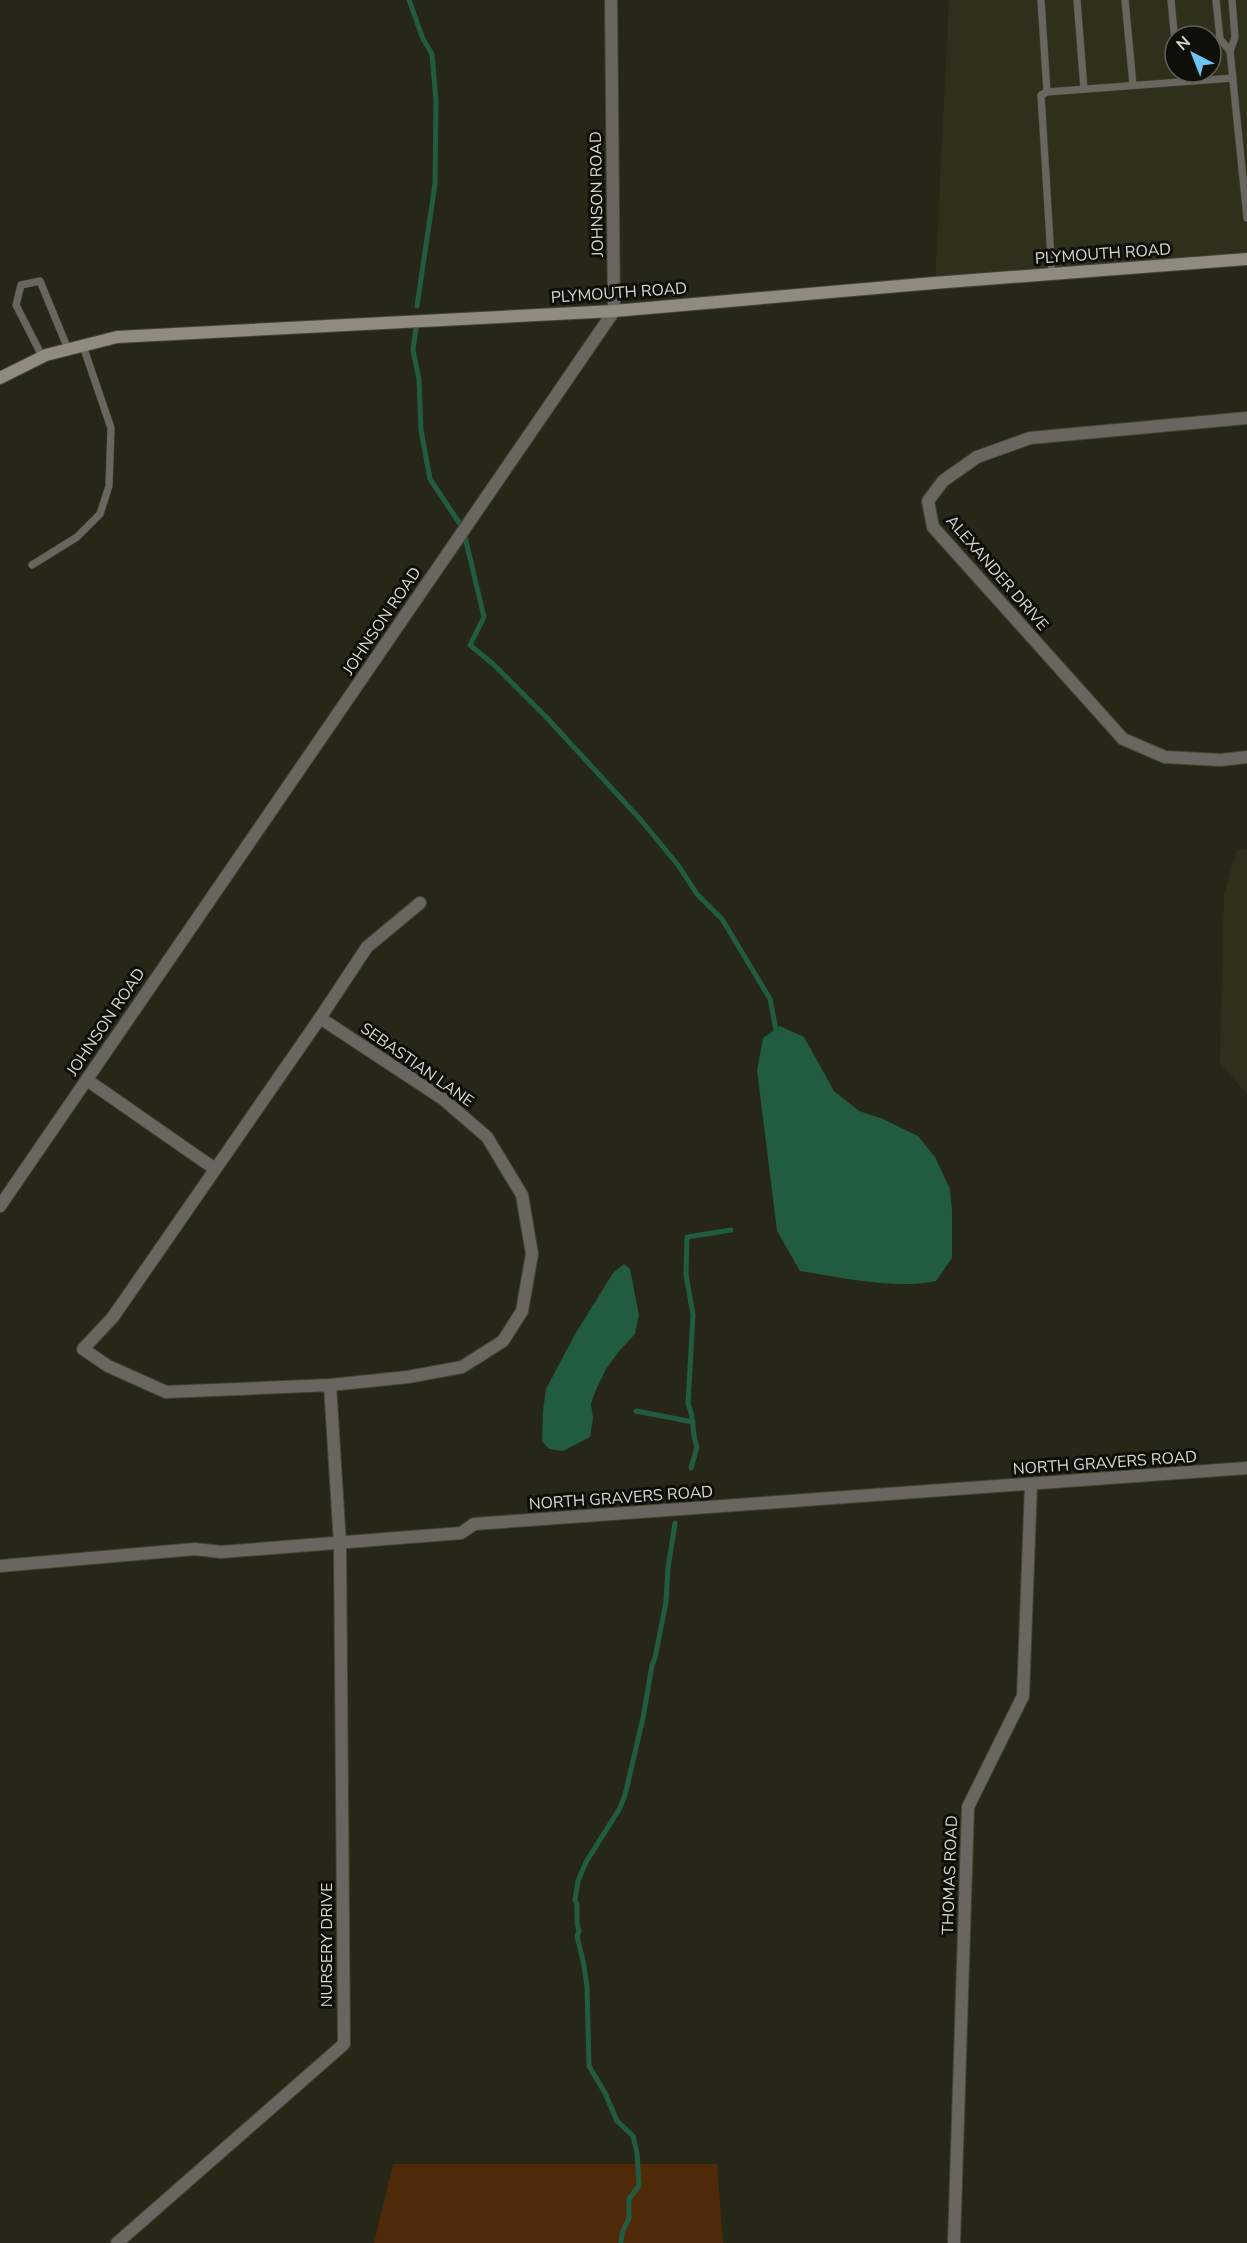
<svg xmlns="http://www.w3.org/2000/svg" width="1247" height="2243" font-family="'Nunito Sans',sans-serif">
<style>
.built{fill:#2f301b;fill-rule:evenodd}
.green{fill:#4f2a08}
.water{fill:#215b40}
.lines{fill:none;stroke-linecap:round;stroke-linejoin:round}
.stream{stroke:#215b40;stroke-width:5}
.service-casing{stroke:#434435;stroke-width:8}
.minor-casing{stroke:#434435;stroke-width:14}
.secondary-casing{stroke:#434435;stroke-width:14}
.service{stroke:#6a665f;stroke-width:7}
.minor{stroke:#6a665f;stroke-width:12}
.secondary{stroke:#908a7f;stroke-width:12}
.labels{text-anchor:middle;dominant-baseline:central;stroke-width:6;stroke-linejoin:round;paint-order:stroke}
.street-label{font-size:16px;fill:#d9dad0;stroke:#0f0f09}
</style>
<rect width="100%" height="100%" fill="#272717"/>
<g class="built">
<path d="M949,0H1247V259L935,283ZM1175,36H1211V72H1175Z"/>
<path d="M1247,849V1094L1220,1063L1224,894L1237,850Z"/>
</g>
<path class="green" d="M393,2164H717L723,2243H374Z"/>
<g class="water">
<path d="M780,1026L804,1037L834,1091L859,1111L883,1119L918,1136L935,1157L950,1189L952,1211V1258L936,1281C899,1290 838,1277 800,1271L777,1231L757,1070L763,1038Z"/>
<path d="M624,1264L630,1269L639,1315L637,1324L635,1334L620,1350L606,1369L595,1392L591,1404L593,1418L590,1437L563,1451L549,1449L542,1441L543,1411L546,1389L574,1336L613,1273Z"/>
</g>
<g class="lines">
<g class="stream">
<path d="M409,0L423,39L432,54L436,101L435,184L417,306"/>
<path d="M416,328L413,350L419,379L421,430L430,479L460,524"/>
<path d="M464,533L484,617L470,645L493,664L548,719L640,819L678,865L697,894L722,919L770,999L777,1035"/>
<path d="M636,1411L693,1422"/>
<path d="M691,1468L697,1447C691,1433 695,1417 688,1404L693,1315L686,1274L687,1237L731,1230"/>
<path d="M621,2243L622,2233L629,2218V2199L639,2186L637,2153L633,2136L617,2121L605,2093L589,2066L587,1987L584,1965L577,1936L579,1931L577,1923V1905L575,1900L578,1881L586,1862L620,1808L625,1795L643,1718L652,1665L655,1658L666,1602L668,1568L675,1523"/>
</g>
<g class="service-casing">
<g id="service">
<path d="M1041,0L1047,92"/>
<path d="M1077,0L1084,89"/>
<path d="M1125,0L1133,85"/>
<path d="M1171,0L1175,42"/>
<path d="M1216,0L1220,39L1230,51"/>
<path d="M1232,0L1235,37L1230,51L1247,218"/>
<path d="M1052,274L1041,95L1047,92L1233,78"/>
<path d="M42,356L16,305L21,285L40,281L68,349"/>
<path d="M32,565L77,537L100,514L109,486L111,428L83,346"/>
</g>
</g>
<g class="minor-casing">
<g id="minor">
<path d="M1247,418L1030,438L977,457L943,481L928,501L933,527L1123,739L1165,757L1221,760L1247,757"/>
<path d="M320,1018L367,947L420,903"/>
<path d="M87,1080L215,1169"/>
<path d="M0,1206L614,311L611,0"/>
<path d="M0,1566L195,1549L221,1552L461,1533L474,1524L1247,1468"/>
<path d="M117,2243L344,2044L340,1544L330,1385L408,1377L462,1367L503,1341L522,1311L532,1254L522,1195L487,1137L443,1099L320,1018L113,1317L83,1349L108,1366L166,1392L330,1385"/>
<path d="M954,2243L968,1807L1023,1696L1031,1485"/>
</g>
</g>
<g class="secondary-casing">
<path id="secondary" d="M0,378L46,355L117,337L614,311L934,283L1247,259"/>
</g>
<use href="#service" class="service"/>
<use href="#minor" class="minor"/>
<use href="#secondary" class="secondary"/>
</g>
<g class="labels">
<g class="street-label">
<text transform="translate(597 194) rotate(-91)">JOHNSON ROAD</text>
<text transform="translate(1103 254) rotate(-4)">PLYMOUTH ROAD</text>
<text transform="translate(619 293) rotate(-4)">PLYMOUTH ROAD</text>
<text transform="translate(997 573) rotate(49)">ALEXANDER DRIVE</text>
<text transform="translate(382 621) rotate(-56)">JOHNSON ROAD</text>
<text transform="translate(106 1022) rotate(-56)">JOHNSON ROAD</text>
<text transform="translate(417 1065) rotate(35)">SEBASTIAN LANE</text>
<text transform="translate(1105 1463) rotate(-4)">NORTH GRAVERS ROAD</text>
<text transform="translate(621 1498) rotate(-4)">NORTH GRAVERS ROAD</text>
<text transform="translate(950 1875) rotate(-88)">THOMAS ROAD</text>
<text transform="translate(327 1945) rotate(-90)">NURSERY DRIVE</text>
</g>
</g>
<g transform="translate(1193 54) rotate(318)"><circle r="28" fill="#0f0f09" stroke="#606059" stroke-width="1.5"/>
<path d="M0-4.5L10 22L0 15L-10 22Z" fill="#6fc2f4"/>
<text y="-9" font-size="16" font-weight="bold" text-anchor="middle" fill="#d9dad0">N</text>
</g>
</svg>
